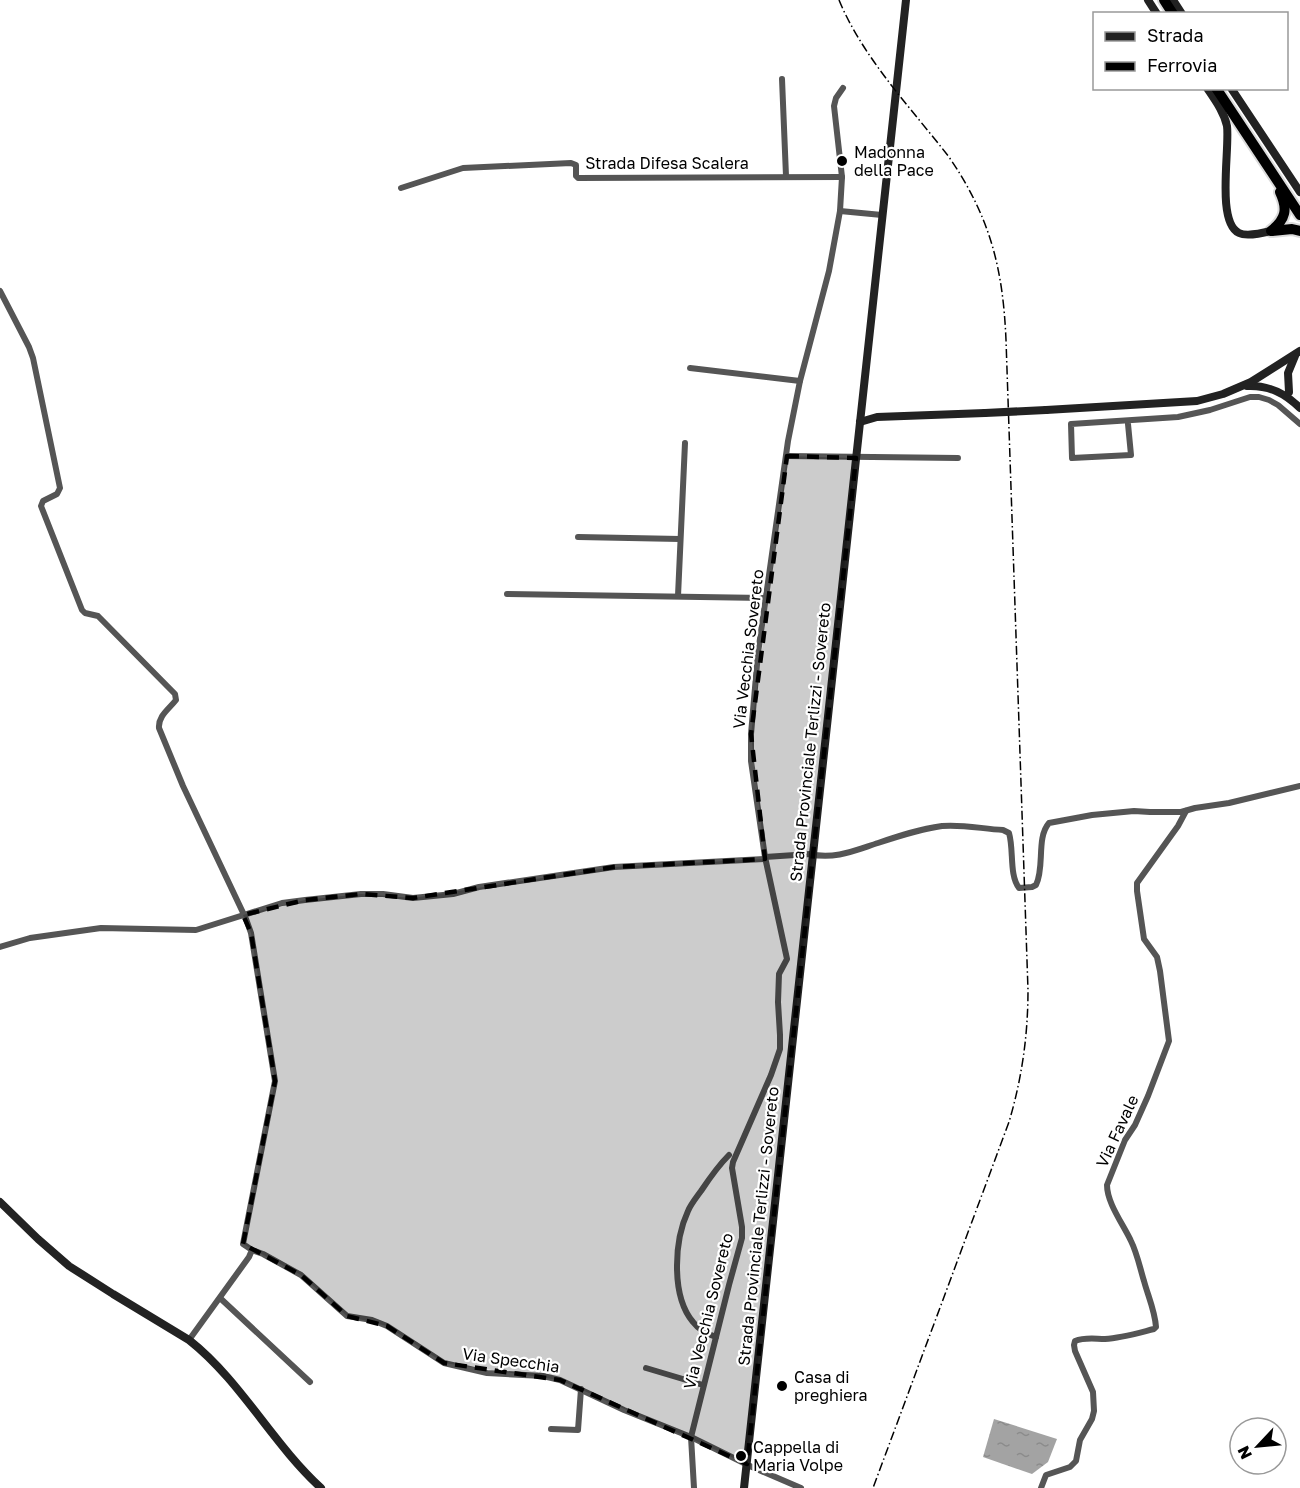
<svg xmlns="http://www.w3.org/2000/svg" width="1300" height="1488" font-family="'Golos Text',sans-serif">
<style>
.water{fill:url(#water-ripples)}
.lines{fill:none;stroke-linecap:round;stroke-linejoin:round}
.highway-casing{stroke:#dbdbdb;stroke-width:14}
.street{stroke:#555;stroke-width:6}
.secondary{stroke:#222;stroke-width:8}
.highway{stroke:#000;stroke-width:10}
.rail{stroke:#000;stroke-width:1.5;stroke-dasharray:9 3 1.5 3;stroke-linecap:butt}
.secondary-bridge{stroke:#222;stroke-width:8}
.marked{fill:#000;fill-opacity:0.2;stroke:#000;stroke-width:4.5;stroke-dasharray:12 8;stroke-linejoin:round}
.poi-dot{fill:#000;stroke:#fff;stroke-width:2}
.labels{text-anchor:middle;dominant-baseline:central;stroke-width:4.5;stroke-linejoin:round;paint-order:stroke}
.poi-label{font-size:16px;fill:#000;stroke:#fff;text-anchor:start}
.street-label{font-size:16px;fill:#000;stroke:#fff}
</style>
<defs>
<pattern id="water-ripples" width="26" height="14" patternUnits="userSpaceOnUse" patternTransform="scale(1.5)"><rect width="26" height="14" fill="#a3a3a3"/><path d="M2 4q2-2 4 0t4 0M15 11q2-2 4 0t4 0" fill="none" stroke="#8b8b8b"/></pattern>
</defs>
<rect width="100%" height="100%" fill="#fff"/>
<path class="water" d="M994,1419L1057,1439L1048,1462L1032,1474L983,1457Z"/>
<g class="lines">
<g class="highway-casing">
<g id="highway">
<path d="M1164,0L1173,14"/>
<path d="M1216,88L1300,215"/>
<path d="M1271,231C1286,219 1288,209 1280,192"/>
<path d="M1272,231L1292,229L1300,231"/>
</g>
</g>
<g class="street">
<path d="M782,79L786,176"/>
<path d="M401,188L463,168L571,163L576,165V176L578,178L842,177"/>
<path d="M840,211L882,215"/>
<path d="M0,291L29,347L33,358L60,488L57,494L43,501L41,506L82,610L85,613L98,616L175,694L176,700C169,709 158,716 159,728L183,786L246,919L251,933L275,1081L243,1244L252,1250L249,1257L189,1340"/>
<path d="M690,368L800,381"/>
<path d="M1128,424L1131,455L1072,458L1071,424L1178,417L1210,410L1250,397H1259L1269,400L1278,405L1300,424"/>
<path d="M787,456L958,458"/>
<path d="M578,537L680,539"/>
<path d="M507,594L766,598"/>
<path d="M678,596L685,443"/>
<path d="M765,857L810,854C834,860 856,850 878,843C899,836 920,829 942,826C962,824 983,829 1003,830L1009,833C1014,850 1009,875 1019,888L1032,887L1036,885C1045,867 1036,838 1049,823L1092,815L1134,811L1150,812H1181L1195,808L1229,803L1300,786"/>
<path d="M0,947L30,938L101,928L196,930L282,903L305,900L361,894H383L413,898L453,894L479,887L614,867L765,859"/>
<path d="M252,1250L263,1254L301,1275L347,1316L372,1320L387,1326L444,1363L487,1373L543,1376L560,1380L624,1410L691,1437L752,1467L801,1488"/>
<path d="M220,1298L310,1382"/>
<path d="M716,1337C707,1334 699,1330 693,1322C671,1296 674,1241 688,1211C691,1204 696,1198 701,1191C709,1179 718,1166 729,1155"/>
<path d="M646,1368L703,1385"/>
<path d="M551,1429L578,1430L581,1389"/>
<path d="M694,1488L691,1437L729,1285L742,1238V1227L732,1168L733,1162L771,1075L780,1049V1035L778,1002L779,974L787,959L765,857L751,761V734L758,653L788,441L800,381L829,271L840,211L842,177L834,106L836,98L843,88"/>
<path d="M1041,1488L1046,1475L1070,1467L1076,1461L1080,1440L1092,1419L1094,1411L1093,1392L1075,1351L1074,1345L1075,1341C1085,1337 1095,1339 1105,1339C1121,1338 1138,1333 1154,1329L1156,1327C1155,1311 1148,1296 1144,1281C1140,1268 1137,1253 1131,1241C1123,1224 1107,1203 1107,1185L1125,1140L1135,1125L1148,1096L1169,1041L1160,971L1157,957L1144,939L1137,891V883L1178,826L1186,811"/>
</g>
<g class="secondary">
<path d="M1148,0L1157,14"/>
<path d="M1173,0L1182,14"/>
<path d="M1207,88C1215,100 1224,112 1227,126C1230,149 1216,222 1239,233C1247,237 1263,233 1271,231"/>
<path d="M1231,88L1300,192"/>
<path d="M1247,386C1269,385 1285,393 1300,408"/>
<path d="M1289,392L1288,373L1295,356"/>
<path d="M1046,410L1197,401L1223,394L1251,382L1300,351"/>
<path d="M860,422L877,417L985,413"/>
<path d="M0,1202L38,1239L69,1266L113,1294L189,1340C241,1381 272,1443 321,1488"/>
<path d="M744,1488L906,0"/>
</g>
<use href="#highway" class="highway"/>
<path class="rail" d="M839,0C863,58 911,108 949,157C990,217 1003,268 1006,340L1028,990C1028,1035 1022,1078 1009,1122L873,1488"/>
<path class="secondary-bridge" d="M985,413L1046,410"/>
</g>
<path class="marked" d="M787,456L856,458L747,1464L560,1380L444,1363L387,1326L347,1316L301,1275L243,1244L275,1081L251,933L243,915L305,900L361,894L413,898L614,867L765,859L751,734Z"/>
<g class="poi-dot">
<circle cx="842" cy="161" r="6"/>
<circle cx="782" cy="1386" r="6"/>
<circle cx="741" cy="1456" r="6"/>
</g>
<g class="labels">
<g class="poi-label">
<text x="854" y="152">Madonna<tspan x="854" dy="18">della Pace</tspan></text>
<text x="794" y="1377">Casa di<tspan x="794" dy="18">preghiera</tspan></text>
<text x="753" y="1447">Cappella di<tspan x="753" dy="18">Maria Volpe</tspan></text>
</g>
<g class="street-label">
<text x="667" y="163">Strada Difesa Scalera</text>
<text transform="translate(748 649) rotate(-83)">Via Vecchia Sovereto</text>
<text transform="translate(810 742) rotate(-84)">Strada Provinciale Terlizzi - Sovereto</text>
<text transform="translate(1117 1131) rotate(-65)">Via Favale</text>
<text transform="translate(758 1226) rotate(-84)">Strada Provinciale Terlizzi - Sovereto</text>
<text transform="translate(708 1311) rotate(-76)">Via Vecchia Sovereto</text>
<text transform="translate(511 1360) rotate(8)">Via Specchia</text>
</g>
</g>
<rect x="1093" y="12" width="195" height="78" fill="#ffffff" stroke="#999999" stroke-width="1.5"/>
<rect x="1105" y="32" width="30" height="9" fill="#222222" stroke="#999999" stroke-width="1.5"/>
<text x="1147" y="42" font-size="18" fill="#000000">Strada</text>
<rect x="1105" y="62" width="30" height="9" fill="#000000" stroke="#999999" stroke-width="1.5"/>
<text x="1147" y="72" font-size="18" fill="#000000">Ferrovia</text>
<g transform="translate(1258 1446) rotate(244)"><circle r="28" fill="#ffffff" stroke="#999999" stroke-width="1.5"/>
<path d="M0-4.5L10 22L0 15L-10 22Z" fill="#000000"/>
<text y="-9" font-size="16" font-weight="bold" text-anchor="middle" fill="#000000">N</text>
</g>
</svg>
